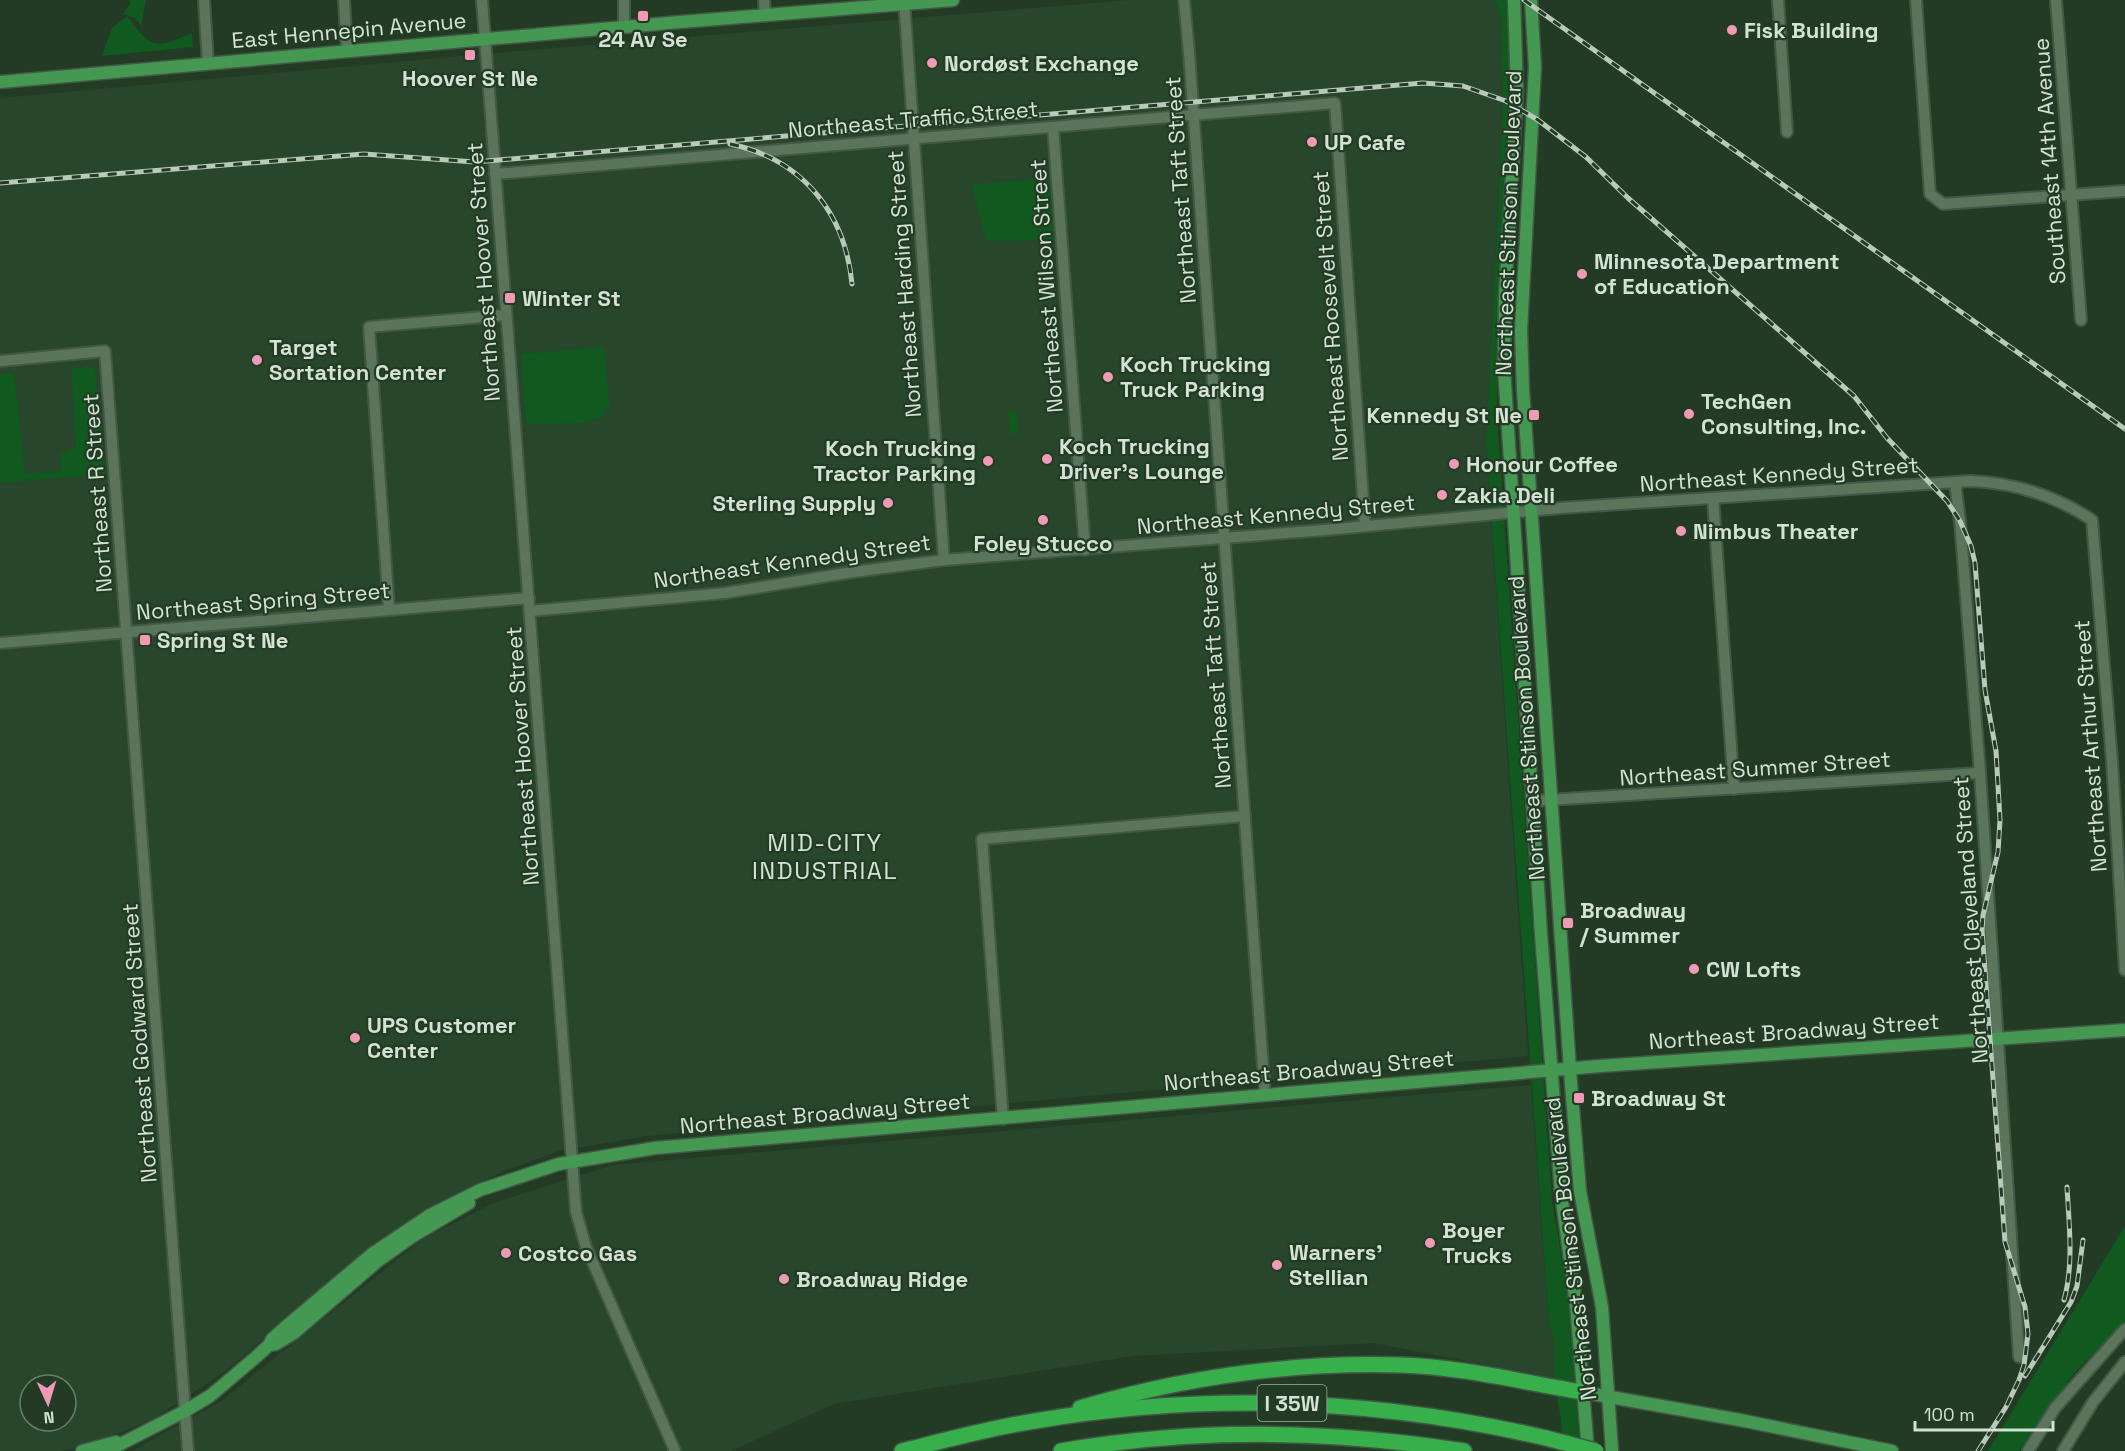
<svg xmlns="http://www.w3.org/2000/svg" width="2125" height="1451" font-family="'Space Grotesk',sans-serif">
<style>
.built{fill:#28462b;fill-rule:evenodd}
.green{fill:#10591f}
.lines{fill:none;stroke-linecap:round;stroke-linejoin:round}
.minor-casing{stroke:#425845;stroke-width:14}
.major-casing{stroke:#425845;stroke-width:15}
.highway-casing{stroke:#425845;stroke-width:18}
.minor{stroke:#5b755c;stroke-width:10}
.major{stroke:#459852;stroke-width:12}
.highway{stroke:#37b04b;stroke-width:15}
.rail-casing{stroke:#b9c9ba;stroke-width:5}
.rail{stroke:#233b25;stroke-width:3;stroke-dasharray:9;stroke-linecap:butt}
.highway-bridge-casing{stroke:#425845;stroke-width:18;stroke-linecap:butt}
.highway-bridge{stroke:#37b04b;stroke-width:15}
.poi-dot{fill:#f09ab6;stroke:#233b25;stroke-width:2}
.labels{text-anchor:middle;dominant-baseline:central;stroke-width:4.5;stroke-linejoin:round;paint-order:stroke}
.shield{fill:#233b25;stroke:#9eb0a0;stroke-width:1.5}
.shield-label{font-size:21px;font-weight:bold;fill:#d3e2d4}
.street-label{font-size:22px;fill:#d3e2d4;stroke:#233b25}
.poi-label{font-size:22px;font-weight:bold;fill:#d3e2d4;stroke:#233b25;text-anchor:start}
.neighbourhood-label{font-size:24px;letter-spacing:1.5px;fill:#d3e2d4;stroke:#233b25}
</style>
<rect width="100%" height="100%" fill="#233b25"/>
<g class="built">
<path d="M1130,0H1495L1501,17L1503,107L1486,443L1528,1056L646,1136L559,1151L507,1170L446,1198L416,1215L360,1256L226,1371L151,1420L96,1442L72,1449L61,1451H0V98L473,55ZM30,1385H66V1421H30Z"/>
<path d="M1531,1085L1549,1325L1555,1342L1554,1378L1374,1343L1133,1356L834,1404L731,1451H132L221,1401L424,1238L493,1203L613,1165Z"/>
</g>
<g class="green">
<path d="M130,0H146L141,26L135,18L123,14L130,4Z"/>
<path d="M1495,0H1508L1512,81L1497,330V417L1552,1200L1570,1308L1580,1451H1562L1561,1419L1554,1378L1555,1342L1549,1325L1486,443L1503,107L1501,17Z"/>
<path d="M127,16C152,49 154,50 192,33L193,47L102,56L112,28Z"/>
<path d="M1049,179L1055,240L986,241L972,184Z"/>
<path d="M603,347L610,406L601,417L584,423L526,425L521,354Z"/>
<path d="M71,367L95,368L104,474L0,483V374L14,373L25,474L61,470L60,454L76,447Z"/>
<path d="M1017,411L1019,433L1010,434L1008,412Z"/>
<path d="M2125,1226V1322L2075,1372L2019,1451H1988Z"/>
</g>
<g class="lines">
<g class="minor-casing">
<g id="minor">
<path d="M204,0L208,63"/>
<path d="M344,0L347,51"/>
<path d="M482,0L576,1212L586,1247L675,1451"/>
<path d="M624,0V27"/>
<path d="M764,0L765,16"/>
<path d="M904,0L944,560"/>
<path d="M1184,0L1189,52L1265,1095"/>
<path d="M1778,0L1787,132"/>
<path d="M1916,0L1930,194L1943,204L2125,191"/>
<path d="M2056,0L2081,320"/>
<path d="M1053,127L1085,550"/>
<path d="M495,174L1335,103L1365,526"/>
<path d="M0,361L105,351L188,1451"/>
<path d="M1957,482L1956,490L1960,521L1980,773L2019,1357"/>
<path d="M1713,498L1734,789"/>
<path d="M389,609L369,327L506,315"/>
<path d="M530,611L725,593L853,572L944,560L1325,530L1560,508L1971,481C2015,483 2056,496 2092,520L2112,761L2125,970"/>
<path d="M0,643L529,598"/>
<path d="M1532,801L1980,773"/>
<path d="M1003,1119L982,839L1245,816"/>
<path d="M2028,1451L2055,1408L2125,1329"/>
<path d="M2063,1451L2093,1402L2125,1362"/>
</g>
</g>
<g class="major-casing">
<g id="major">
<path d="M1514,0L1517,90L1505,296L1504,368L1541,934L1561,1193L1576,1304L1588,1451"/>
<path d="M1531,0L1535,67L1521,330L1523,390L1571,1084L1580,1191L1602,1307L1612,1451"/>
<path d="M0,82L680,22L953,0"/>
<path d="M269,1345L276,1344L294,1333L379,1260L413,1236L469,1203"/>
<path d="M1582,1392L1740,1420L1892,1451"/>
<path d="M82,1451L116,1442"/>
<path d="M107,1451L185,1411L210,1396L256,1357L269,1345L272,1339L290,1323L372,1254L430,1215L480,1190L559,1164L655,1148L1600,1066L2125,1030"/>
</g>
</g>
<g class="highway-casing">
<g id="highway">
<path d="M1080,1408C1185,1377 1292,1362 1401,1365C1462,1367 1522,1382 1582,1392"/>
<path d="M902,1451C946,1440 990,1428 1035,1421C1205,1392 1378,1399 1546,1438"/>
<path d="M1061,1451C1194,1428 1331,1430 1464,1451"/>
</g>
</g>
<use href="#minor" class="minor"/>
<use href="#major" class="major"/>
<use href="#highway" class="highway"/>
<g class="rail-casing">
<g id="rail">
<path d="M1524,0L2125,429"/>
<path d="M730,144C802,159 845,212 852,284"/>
<path d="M0,183L364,154L475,162L1423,83L1463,86L1506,101L1538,120L1586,157L1628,198L1854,396L1887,438L1947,501L1960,521L1971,546L1975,563L1985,690L1996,751L2000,820L1998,852L1983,915L1982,930L2005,1242L2025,1307L2028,1334L2024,1365L2019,1380L2006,1407L1978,1451"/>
<path d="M2064,1300C2074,1264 2069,1224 2067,1187"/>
<path d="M2025,1376L2071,1302L2077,1286L2083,1240"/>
</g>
</g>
<use href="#rail" class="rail"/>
<g class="highway-bridge-casing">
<path id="highway-bridge" d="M1546,1438L1596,1451"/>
</g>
<use href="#highway-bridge" class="highway-bridge"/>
</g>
<g class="poi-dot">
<rect x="637" y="10" width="12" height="12" rx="3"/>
<circle cx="1732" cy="30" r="6"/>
<rect x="464" y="49" width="12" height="12" rx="3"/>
<circle cx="932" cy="63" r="6"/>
<circle cx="1312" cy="142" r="6"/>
<circle cx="1582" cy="274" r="6"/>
<rect x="504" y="292" width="12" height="12" rx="3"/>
<circle cx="257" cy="360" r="6"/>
<circle cx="1108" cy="377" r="6"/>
<circle cx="1689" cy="414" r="6"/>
<rect x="1528" y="409" width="12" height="12" rx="3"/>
<circle cx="1047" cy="459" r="6"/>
<circle cx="988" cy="461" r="6"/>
<circle cx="1454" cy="464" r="6"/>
<circle cx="1442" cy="495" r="6"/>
<circle cx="888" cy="503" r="6"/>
<circle cx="1043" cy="520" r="6"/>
<circle cx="1681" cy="531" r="6"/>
<rect x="139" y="634" width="12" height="12" rx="3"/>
<rect x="1562" y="917" width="12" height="12" rx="3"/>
<circle cx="1694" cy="969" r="6"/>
<circle cx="355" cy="1038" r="6"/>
<rect x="1573" y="1092" width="12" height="12" rx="3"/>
<circle cx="1430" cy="1243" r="6"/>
<circle cx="506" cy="1253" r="6"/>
<circle cx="1277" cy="1265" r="6"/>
<circle cx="784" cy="1279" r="6"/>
</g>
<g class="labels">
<rect class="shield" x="1257.5" y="1385" width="69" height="36" rx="4.5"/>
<g class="shield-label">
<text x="1292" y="1403">I 35W</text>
</g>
<g class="street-label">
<text transform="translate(349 30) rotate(-5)">East Hennepin Avenue</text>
<text transform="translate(913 119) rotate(-5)">Northeast Traffic Street</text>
<text transform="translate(2049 161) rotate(-94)">Southeast 14th Avenue</text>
<text transform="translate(1180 190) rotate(-94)">Northeast Taft Street</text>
<text transform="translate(1508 223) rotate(-88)">Northeast Stinson Boulevard</text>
<text transform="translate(483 272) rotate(-94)">Northeast Hoover Street</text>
<text transform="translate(904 284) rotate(-94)">Northeast Harding Street</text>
<text transform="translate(1046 286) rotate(-94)">Northeast Wilson Street</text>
<text transform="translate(1330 316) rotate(-94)">Northeast Roosevelt Street</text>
<text transform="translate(1779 474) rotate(-4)">Northeast Kennedy Street</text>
<text transform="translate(97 493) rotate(-94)">Northeast R Street</text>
<text transform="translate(1276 514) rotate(-5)">Northeast Kennedy Street</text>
<text transform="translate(792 561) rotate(-8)">Northeast Kennedy Street</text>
<text transform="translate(263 601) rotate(-5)">Northeast Spring Street</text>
<text transform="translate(1215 675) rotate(-94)">Northeast Taft Street</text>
<text transform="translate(1526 728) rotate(-94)">Northeast Stinson Boulevard</text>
<text transform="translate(2090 746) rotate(-94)">Northeast Arthur Street</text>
<text transform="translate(522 756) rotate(-94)">Northeast Hoover Street</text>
<text transform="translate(1755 768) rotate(-4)">Northeast Summer Street</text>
<text transform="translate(1970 920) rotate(-94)">Northeast Cleveland Street</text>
<text transform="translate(1794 1031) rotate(-4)">Northeast Broadway Street</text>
<text transform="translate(139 1043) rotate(-94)">Northeast Godward Street</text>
<text transform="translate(1309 1070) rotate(-5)">Northeast Broadway Street</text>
<text transform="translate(825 1113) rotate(-5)">Northeast Broadway Street</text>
<text transform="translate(1570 1249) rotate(-97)">Northeast Stinson Boulevard</text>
</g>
<g class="poi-label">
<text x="1744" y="30">Fisk Building</text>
<text x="643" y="39" text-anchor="middle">24 Av Se</text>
<text x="944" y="63">Nordøst Exchange</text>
<text x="470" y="78" text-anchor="middle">Hoover St Ne</text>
<text x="1324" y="142">UP Cafe</text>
<text x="1594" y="261">Minnesota Department<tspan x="1594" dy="25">of Education</tspan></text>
<text x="522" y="298">Winter St</text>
<text x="269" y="347">Target<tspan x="269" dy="25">Sortation Center</tspan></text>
<text x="1120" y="364">Koch Trucking<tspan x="1120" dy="25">Truck Parking</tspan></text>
<text x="1701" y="401">TechGen<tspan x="1701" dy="25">Consulting, Inc.</tspan></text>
<text x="1522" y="415" text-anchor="end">Kennedy St Ne</text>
<text x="1059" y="446">Koch Trucking<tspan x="1059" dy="25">Driver's Lounge</tspan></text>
<text x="976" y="448" text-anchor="end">Koch Trucking<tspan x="976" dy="25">Tractor Parking</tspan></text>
<text x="1466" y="464">Honour Coffee</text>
<text x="1454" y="495">Zakia Deli</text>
<text x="876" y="503" text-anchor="end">Sterling Supply</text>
<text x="1693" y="531">Nimbus Theater</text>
<text x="1043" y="543" text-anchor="middle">Foley Stucco</text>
<text x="157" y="640">Spring St Ne</text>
<text x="1580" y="910">Broadway<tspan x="1580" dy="25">/ Summer</tspan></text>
<text x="1706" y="969">CW Lofts</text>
<text x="367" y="1025">UPS Customer<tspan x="367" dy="25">Center</tspan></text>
<text x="1591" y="1098">Broadway St</text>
<text x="1442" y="1230">Boyer<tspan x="1442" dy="25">Trucks</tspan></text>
<text x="1289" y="1252">Warners'<tspan x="1289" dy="25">Stellian</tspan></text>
<text x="518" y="1253">Costco Gas</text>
<text x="796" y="1279">Broadway Ridge</text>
</g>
<g class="neighbourhood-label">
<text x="825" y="842">MID-CITY<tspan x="825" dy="28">INDUSTRIAL</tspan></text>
</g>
</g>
<g transform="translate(48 1403) rotate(176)"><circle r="28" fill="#233b25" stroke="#697e6b" stroke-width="1.5"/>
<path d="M0-4.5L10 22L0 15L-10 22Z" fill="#f09ab6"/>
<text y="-9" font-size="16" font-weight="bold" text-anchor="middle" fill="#d3e2d4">N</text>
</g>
<path d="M1915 1421v9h138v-9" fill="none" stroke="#d3e2d4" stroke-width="3"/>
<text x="1924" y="1421" font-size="18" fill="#d3e2d4" stroke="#233b25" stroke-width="4.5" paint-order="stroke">100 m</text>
</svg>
